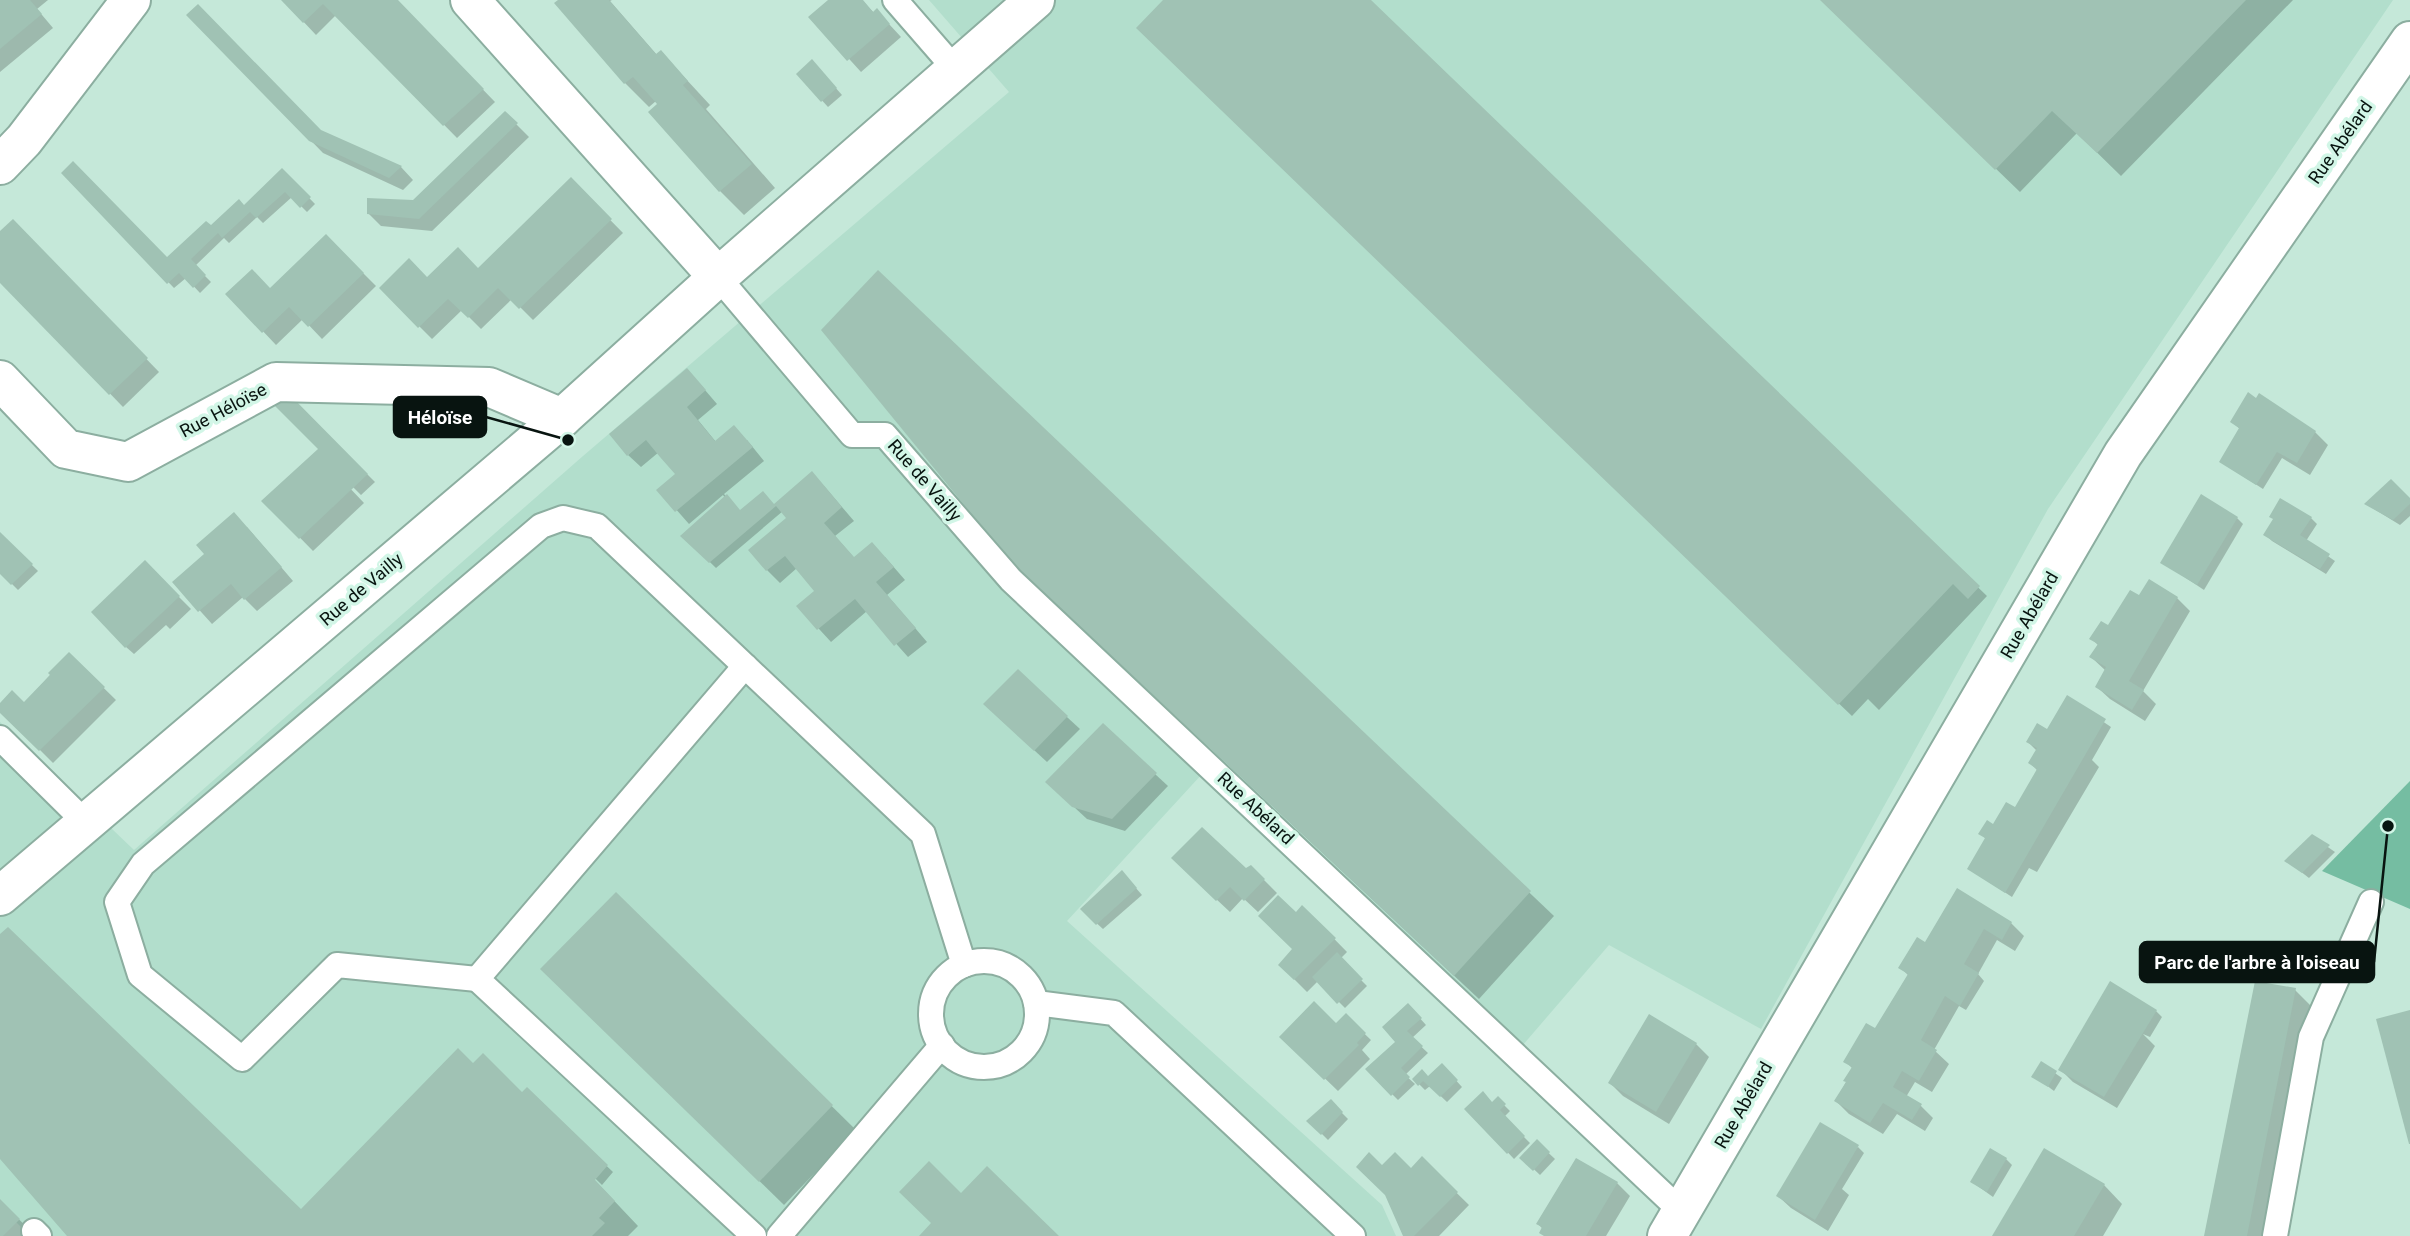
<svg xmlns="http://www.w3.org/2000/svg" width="2410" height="1236" font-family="Roboto,sans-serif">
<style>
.built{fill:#b2decc}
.green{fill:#75bda2}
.shadow{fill:#0003}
.building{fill:#a0c2b4}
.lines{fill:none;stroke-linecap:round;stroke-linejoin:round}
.lane-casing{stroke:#8caea0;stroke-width:28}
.street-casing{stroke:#8caea0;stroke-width:42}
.lane{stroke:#fff;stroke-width:24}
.street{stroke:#fff;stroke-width:38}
.labels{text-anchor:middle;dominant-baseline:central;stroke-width:7;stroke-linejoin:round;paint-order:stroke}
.street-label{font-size:18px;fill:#081410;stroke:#d2f6e7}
.leader{fill:none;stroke:#081410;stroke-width:2.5}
.callout-dot{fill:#081410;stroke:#d2f6e7;stroke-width:2.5}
.callout{fill:#081410;stroke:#081410;stroke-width:2.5}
.callout-label{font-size:19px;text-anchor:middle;font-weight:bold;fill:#fff}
</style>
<rect width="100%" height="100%" fill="#c5e8d9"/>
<path class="built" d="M929,0H2393L2048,509L1761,1029L1609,945L1522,1046L1214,761L1067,921L1382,1205L1396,1236H30L0,1206V722L134,850L583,456L1009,92Z"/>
<path class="green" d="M2410,781V909L2322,871Z"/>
<g class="shadow">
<path d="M0,0H48L37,9L53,28L0,72Z"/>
<path d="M283,0H396L495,102L457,138L336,15L316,35Z"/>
<path d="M561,0H612L610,1L657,55L661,52L710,105L706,109L775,188L744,215L720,191L659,104L656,101L649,107L625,83L557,4Z"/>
<path d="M830,0H862L874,13L877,11L901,37L861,72L811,17Z"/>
<path d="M1165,0H1369L1987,596L1879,710L1868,699L1852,716L1700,571Z"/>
<path d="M1821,0H2293L2121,176L2077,133L2020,192Z"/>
<path d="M189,15L320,131L401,167L413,180L403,190L323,153Z"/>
<path d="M818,68L842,95L828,107L798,74Z"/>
<path d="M505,113L529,137L432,231L381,226L368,213L414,201Z"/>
<path d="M282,170L315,204L307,212L292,197L263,223L257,217L229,243L224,238L195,266L211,282L200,293L186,278L174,288L63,173L167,260L211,228L244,207Z"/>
<path d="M571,180L623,233L533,320L512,299L481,329L462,310L432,339L381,288L479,270Z"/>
<path d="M13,221L159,372L123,407L0,280V234Z"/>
<path d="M326,236L376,286L322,339L303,319L276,345L228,294L271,290Z"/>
<path d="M878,272L1554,916L1479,999L1036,585Z"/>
<path d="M699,383L717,404L698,420L716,442L747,440L764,461L724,494L740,512L775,505L824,486L854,521L835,536L855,559L885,557L905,580L887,595L927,642L908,657L867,611L831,642L798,606L816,591L797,568L780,583L767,570L750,550L789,518L783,511L716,568L683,536L725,498L723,495L689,524L659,490L677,475L659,452L641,467L628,455Z"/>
<path d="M290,397L375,482L361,495L348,482L346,484L364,503L313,551L264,501L320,449Z"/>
<path d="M2232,422L2315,432L2328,445L2310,475L2282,458L2263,489L2221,462L2240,429Z"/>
<path d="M2410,500V516L2400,525L2366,504Z"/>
<path d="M2237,518L2243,524L2204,590L2162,562Z"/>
<path d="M2311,518L2317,524L2306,541L2335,561L2326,574L2272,541L2266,535Z"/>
<path d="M247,527L293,581L257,611L243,597L212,624L174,582Z"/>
<path d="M0,534L38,571L18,590L0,572Z"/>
<path d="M145,563L191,609L170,629L166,625L134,654L126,647Z"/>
<path d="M2140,598H2177L2190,611L2143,691L2156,704L2145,721L2110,699L2097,687L2106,671L2091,657L2099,646L2092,639L2108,628Z"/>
<path d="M69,654L116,700L53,763L0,710V705L24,704Z"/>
<path d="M1018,672L1080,729L1047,762L998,717Z"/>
<path d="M2068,698L2111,727L2092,760L2099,767L2037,872L2029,868L2012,897L1969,869L1986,839L1981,834L1994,827L2015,809L2038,771L2030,763L2037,751L2028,742L2048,731Z"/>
<path d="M1155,774L1168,786L1125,831L1087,819L1060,794Z"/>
<path d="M2312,836L2335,852L2309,878L2287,861Z"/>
<path d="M1251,867L1277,893L1258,912L1243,898L1230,912L1186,871H1246Z"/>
<path d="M1128,879L1142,895L1103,929L1082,910Z"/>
<path d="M1958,890L2011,923L2024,936L2015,951L1997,940L1978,974L1984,981L1966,1010L1959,1006L1934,1050L1949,1064L1932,1092L1915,1082L1906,1097L1921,1106L1933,1118L1925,1131L1897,1114L1883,1134L1849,1114L1836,1101L1853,1069L1845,1061L1876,1030L1909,976L1900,967L1926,944Z"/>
<path d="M616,894L856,1130L784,1205L566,993Z"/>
<path d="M1303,907L1347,952L1340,959L1367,986L1345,1008L1318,981L1307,992L1280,965L1295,949L1296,914Z"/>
<path d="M0,937L302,1212L483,1075L547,1109L613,1172L602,1185L568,1152L638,1226L628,1236H70L0,1156Z"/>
<path d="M2295,990L2314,1009L2269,1236H2206Z"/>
<path d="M1408,1005L1426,1025L1412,1038L1428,1053L1405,1075L1415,1084L1398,1100L1367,1069L1398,1042Z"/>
<path d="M2156,1011L2162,1017L2150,1037L2143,1034L2155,1046L2117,1108L2073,1082L2061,1070Z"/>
<path d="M1346,1016L1371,1040L1362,1050L1370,1059L1338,1091L1282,1037L1337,1026Z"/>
<path d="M1650,1017L1696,1044L1709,1057L1669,1124L1623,1096L1610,1083Z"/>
<path d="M2042,1064L2062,1078L2054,1091L2034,1076Z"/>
<path d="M1442,1065L1462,1087L1447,1102L1430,1086L1425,1090L1414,1079L1429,1078Z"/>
<path d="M1498,1099L1510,1111L1504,1117L1530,1143L1514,1159L1467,1109L1493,1104Z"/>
<path d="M1331,1102L1348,1119L1328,1140L1309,1121Z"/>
<path d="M1537,1142L1555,1159L1540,1175L1522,1158Z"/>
<path d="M1858,1147L1864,1153L1842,1189L1849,1195L1828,1231L1791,1208L1778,1196Z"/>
<path d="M1422,1159L1469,1205L1439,1236H1405L1382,1168L1411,1170Z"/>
<path d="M2006,1159L2012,1165L1993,1197L1972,1182Z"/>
<path d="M1617,1183L1630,1196L1606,1236H1545L1543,1229L1538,1224Z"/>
<path d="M2104,1185L2122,1204L2103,1236H1994Z"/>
<path d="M0,1201L32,1232L28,1236H0Z"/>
</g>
<g class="building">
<path d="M0,0H30L42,14L0,49Z"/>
<path d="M281,0H398L484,89L443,126L323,4L303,23Z"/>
<path d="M558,0H609L656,54L661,50L688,81L683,85L752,164L719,192L648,112L657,104L633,77L624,84L554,3Z"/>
<path d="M828,0H863L873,12L877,8L890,24L847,61L808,17Z"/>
<path d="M1163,0H1371L1980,586L1968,599L1953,584L1838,705L1136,28Z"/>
<path d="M1820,0H2246L2097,153L2052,111L1995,170Z"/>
<path d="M198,4L321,130L402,166L389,178L309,141L186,15Z"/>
<path d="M812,59L837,88L821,102L796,74Z"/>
<path d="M505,111L518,123L419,219L367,214V198L413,200Z"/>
<path d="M73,161L167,257L206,221L211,225L239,199L244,205L282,168L311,197L300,208L285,192L256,218L250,212L222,238L218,233L191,259L206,275L193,288L179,273L167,284L61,173Z"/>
<path d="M571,177L612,219L519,309L498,288L468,318L448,299L418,328L379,288L409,258L427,277L458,247L478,268Z"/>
<path d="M13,219L148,358L109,395L0,283V231Z"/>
<path d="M326,234L364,273L308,327L289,307L262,333L225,294L252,269L270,288Z"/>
<path d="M878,270L1531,891L1454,976L1010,561L821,330Z"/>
<path d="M687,368L706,390L687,407L715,441L734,425L753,447L675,512L656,490L675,474L660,457L646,440L627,456L609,434Z"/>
<path d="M2248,392L2256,398L2259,393L2316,431L2297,463L2277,452L2256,485L2219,462L2239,428L2230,422Z"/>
<path d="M289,394L368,474L299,539L261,501L318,449L275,406Z"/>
<path d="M812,471L842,507L824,523L854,557L872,542L894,567L876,582L916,628L894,646L855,599L817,630L796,606L814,591L785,556L766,571L748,550L786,518L776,506L709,563L680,536L727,494L740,510L763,491L774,504Z"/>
<path d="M2391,479L2410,498V504L2393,520L2364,504Z"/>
<path d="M2201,494L2238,517L2197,585L2160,563Z"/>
<path d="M2280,498L2312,517L2300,535L2330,554L2320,569L2263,535L2273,519L2269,517Z"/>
<path d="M234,512L282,567L244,600L231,584L198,612L172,582L204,554L196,545Z"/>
<path d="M0,532L33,564L11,585L0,574Z"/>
<path d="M145,560L180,596L125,648L91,612Z"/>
<path d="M2149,579L2178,597L2129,681L2144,690L2132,710L2095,687L2106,667L2089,657L2098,644L2089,639L2101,621L2108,625L2130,590L2139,595Z"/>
<path d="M69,652L105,687L39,751L0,713V703L12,690L24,702L50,675L48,673Z"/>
<path d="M1018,669L1068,716L1034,751L983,704Z"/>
<path d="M2067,695L2106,719L2005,893L1967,869L1985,838L1978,834L1987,820L1993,824L2006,802L2015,807L2037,769L2028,763L2037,748L2026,742L2037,723L2047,729Z"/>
<path d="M1103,723L1157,773L1112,819L1072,807L1045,782Z"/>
<path d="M1202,827L1246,868L1251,865L1265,879L1244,901L1230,887L1216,901L1171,858Z"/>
<path d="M2312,834L2330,845L2302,873L2284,861Z"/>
<path d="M1122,870L1137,888L1096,925L1080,909Z"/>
<path d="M1957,888L2012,922L2002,940L1984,929L1964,964L1979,973L1960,1006L1945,996L1921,1040L1937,1050L1919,1081L1902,1071L1893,1087L1922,1104L1912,1120L1883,1103L1870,1123L1834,1101L1846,1082L1843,1081L1852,1067L1843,1062L1866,1023L1875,1028L1908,974L1898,968L1917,937L1925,942Z"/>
<path d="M616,892L833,1105L759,1182L540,969Z"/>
<path d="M1278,895L1296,912L1302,905L1336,938L1294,980L1278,965L1292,949L1258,916Z"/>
<path d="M8,927L301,1209L458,1048L473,1063L483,1053L522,1092L527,1087L608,1165L595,1180L615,1201L599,1218L605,1223L592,1236H67L0,1159V934Z"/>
<path d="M1337,952L1363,979L1337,1004L1312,977Z"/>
<path d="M2110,981L2157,1010L2104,1097L2058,1070Z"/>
<path d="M2255,981L2296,988L2247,1236H2204Z"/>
<path d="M1314,1001L1336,1023L1346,1013L1366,1033L1357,1043L1359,1045L1324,1080L1279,1037Z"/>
<path d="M1408,1003L1422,1018L1407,1031L1423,1046L1401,1068L1410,1077L1391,1096L1365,1069L1395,1042L1382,1027Z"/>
<path d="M2410,1010V1144H2409L2376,1019Z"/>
<path d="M1649,1014L1697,1043L1656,1112L1608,1083Z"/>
<path d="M2041,1061L2057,1071L2048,1087L2031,1077Z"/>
<path d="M1442,1063L1458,1080L1440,1097L1423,1081L1418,1086L1412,1079L1422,1069L1428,1076Z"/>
<path d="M1483,1091L1492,1102L1498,1096L1506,1104L1500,1110L1525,1136L1507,1154L1464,1109Z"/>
<path d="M1331,1099L1343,1112L1321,1135L1306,1121Z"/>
<path d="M1820,1122L1859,1145L1815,1220L1776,1196Z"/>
<path d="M1537,1139L1550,1152L1533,1171L1519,1158Z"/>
<path d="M1990,1148L2007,1158L1987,1192L1970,1182Z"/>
<path d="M2044,1148L2105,1184L2074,1236H1992Z"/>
<path d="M1369,1152L1382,1165L1395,1152L1411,1168L1422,1156L1458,1192L1414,1236H1403L1385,1195L1356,1167Z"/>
<path d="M1576,1158L1618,1182L1586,1236H1544L1539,1233L1542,1227L1536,1224Z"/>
<path d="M929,1161L961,1193L987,1166L1059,1236H919L931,1223L899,1192Z"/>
<path d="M0,1199L20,1219L3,1236H0Z"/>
</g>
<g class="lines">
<g class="lane-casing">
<g id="lane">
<path d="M895,0L955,69"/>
<path d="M718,277L852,435H885L1011,580L1681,1211"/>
<path d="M0,738L86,823"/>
<circle cx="984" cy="1014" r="53"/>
<path d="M477,979L337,965L242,1059L140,975L117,902L143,864L541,526L563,518L597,526L745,666"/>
<path d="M1036,1003L1114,1013L1353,1236"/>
<path d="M34,1231L39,1236"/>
<path d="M754,1236L477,979L745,666L923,834L964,965"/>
<path d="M779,1236L942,1045"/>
<path d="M2275,1236L2311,1037L2371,902"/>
</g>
</g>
<g class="street-casing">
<g id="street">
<path d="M470,0L718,277"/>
<path d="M0,165L24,140L131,0"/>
<path d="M0,380L66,449L128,462L276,382L489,387L562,418"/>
<path d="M0,896L562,418L718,277L1035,0"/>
<path d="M1667,1236L2123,454L2410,41"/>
</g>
</g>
<use href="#lane" class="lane"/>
<use href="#street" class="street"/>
</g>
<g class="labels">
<g class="street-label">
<text transform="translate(2340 142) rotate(-55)">Rue Abélard</text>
<text transform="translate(223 410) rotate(-28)">Rue Héloïse</text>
<text transform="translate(925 480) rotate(49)">Rue de Vailly</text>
<text transform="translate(361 589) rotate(-40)">Rue de Vailly</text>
<text transform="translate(2029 615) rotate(-60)">Rue Abélard</text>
<text transform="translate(1256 808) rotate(43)">Rue Abélard</text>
<text transform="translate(1743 1105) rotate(-60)">Rue Abélard</text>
</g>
</g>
<path class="leader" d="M568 440L486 417M2388 826L2374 962"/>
<g class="callout-dot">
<circle cx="568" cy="440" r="7"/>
<circle cx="2388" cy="826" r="7"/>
</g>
<g class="callout">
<rect x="394" y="397" width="92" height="40" rx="7"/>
<rect x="2140" y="942" width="234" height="40" rx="7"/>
</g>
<g class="callout-label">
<text x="440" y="424">Héloïse</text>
<text x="2257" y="969">Parc de l'arbre à l'oiseau</text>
</g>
</svg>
